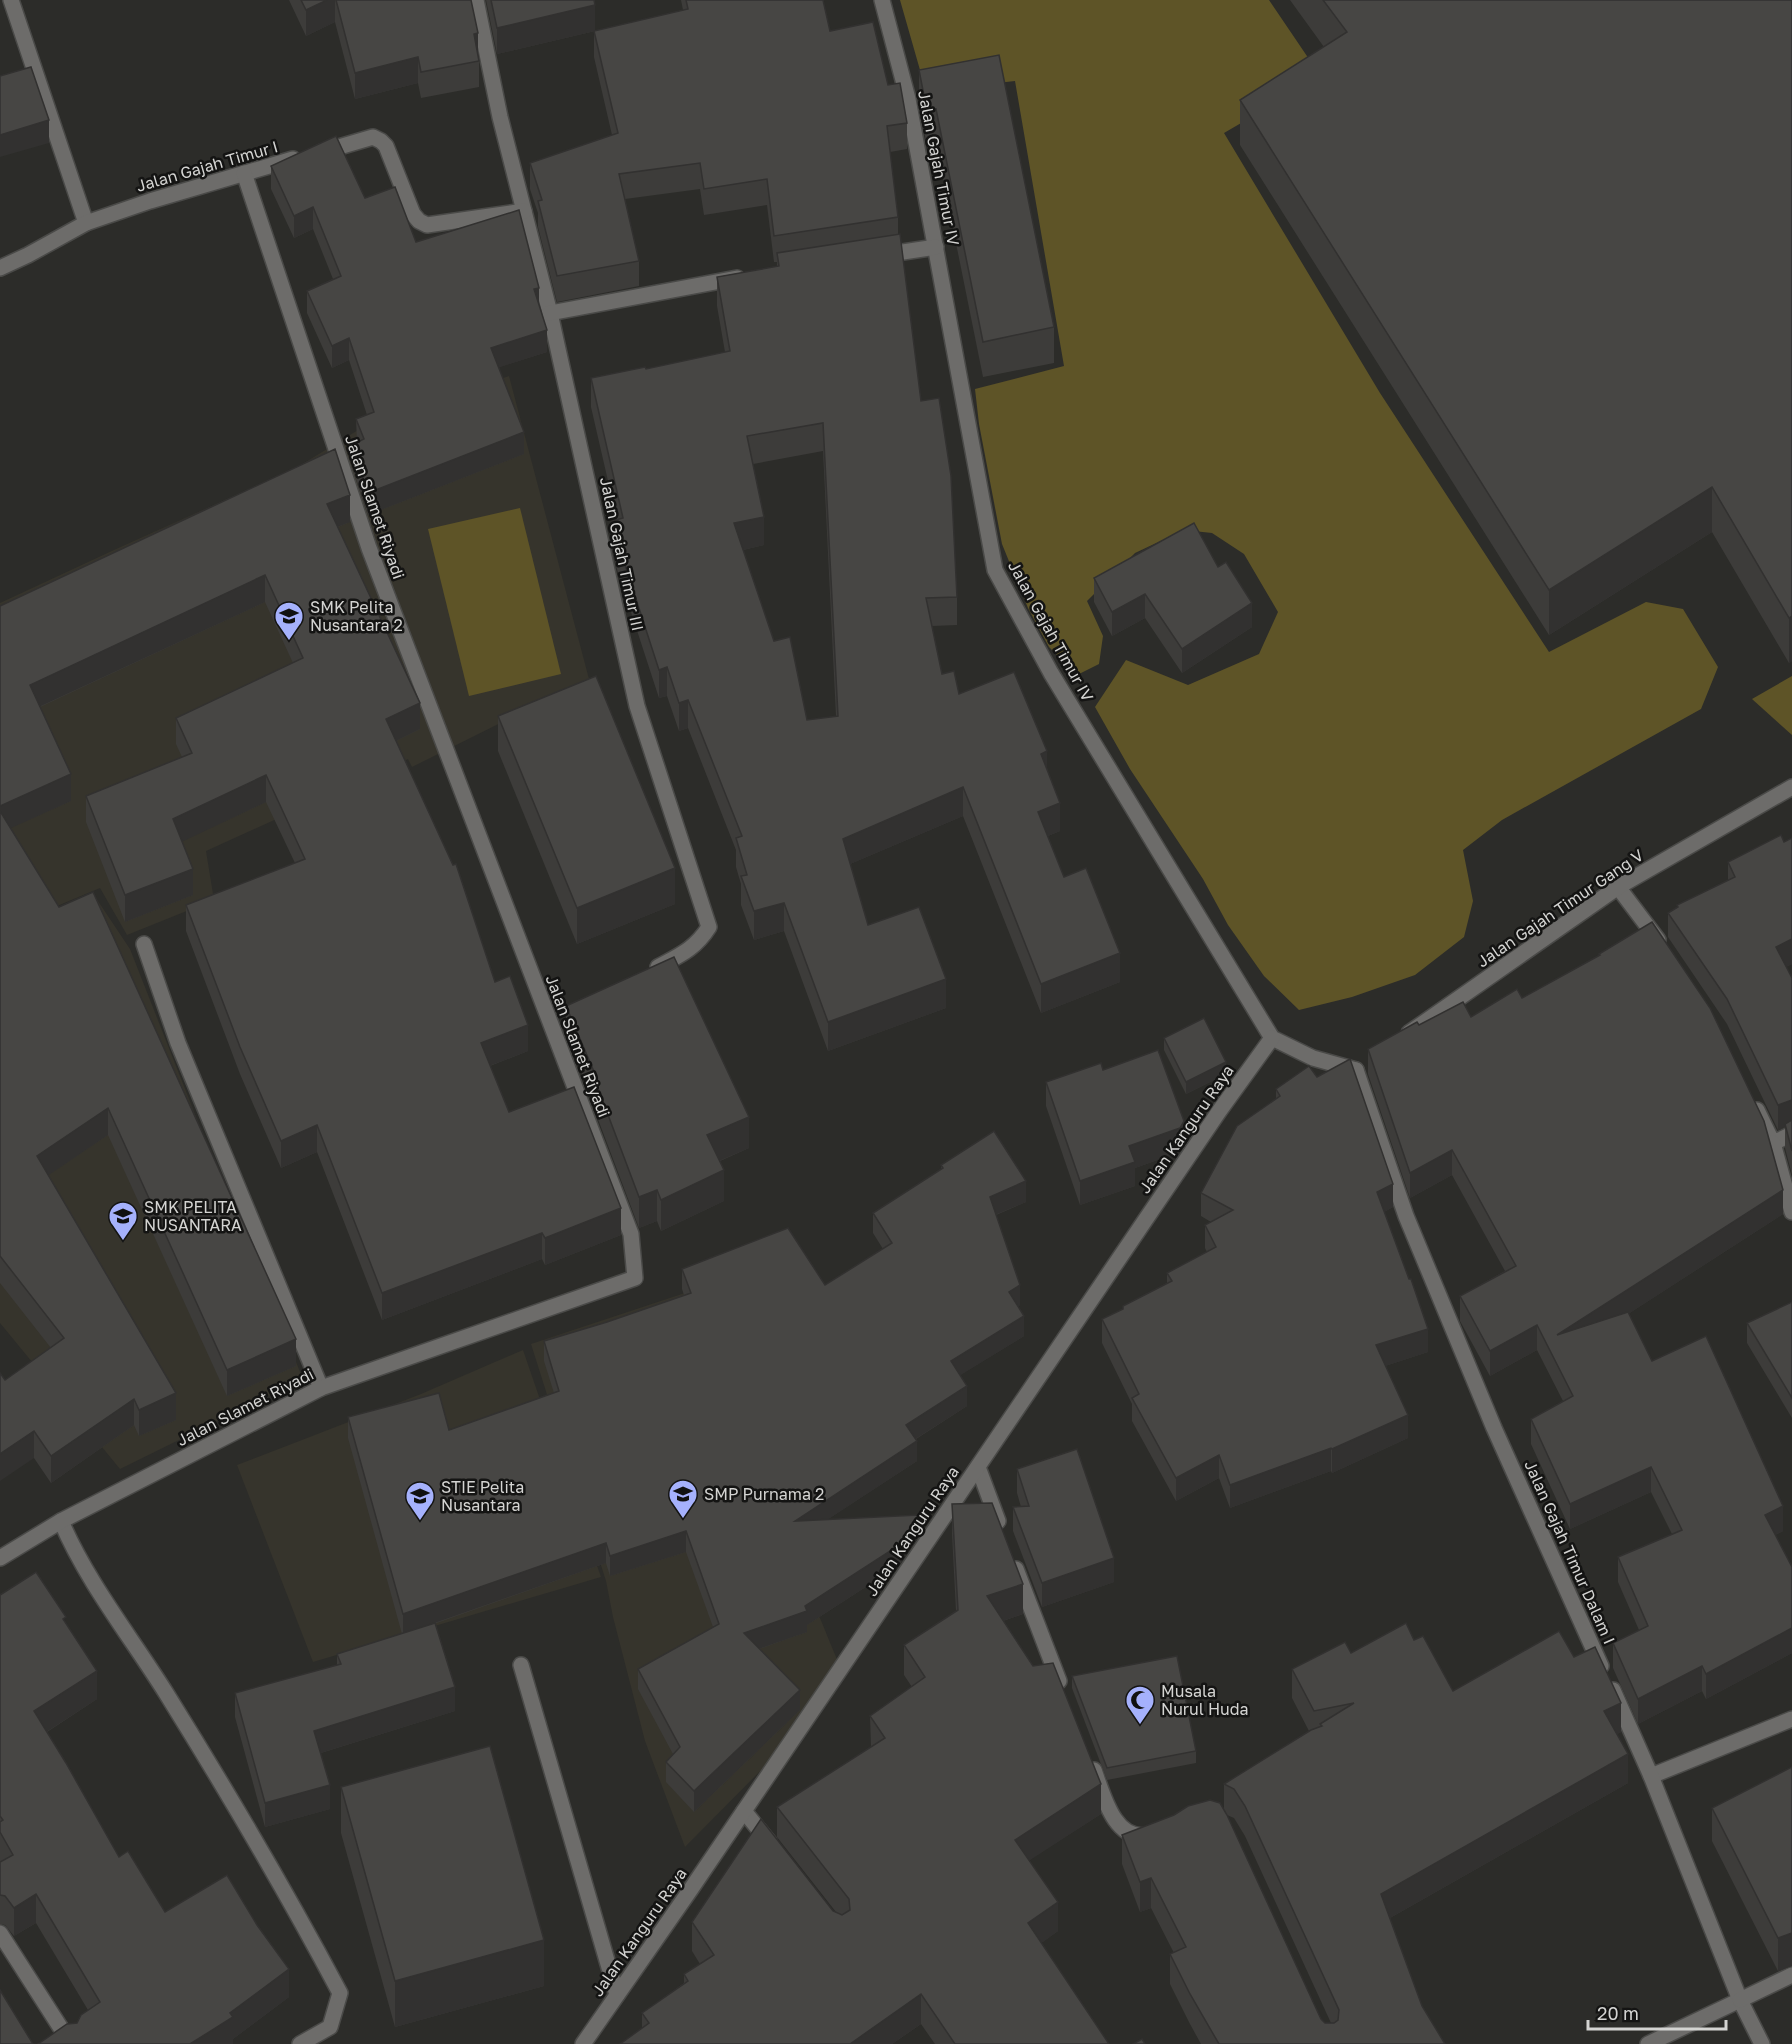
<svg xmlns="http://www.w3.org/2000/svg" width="1792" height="2044" font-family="'Golos Text',sans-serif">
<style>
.built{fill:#36342c}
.green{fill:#5e5427}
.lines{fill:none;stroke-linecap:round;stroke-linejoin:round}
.service-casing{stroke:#4a4a48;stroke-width:18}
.minor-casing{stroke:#4a4a48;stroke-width:18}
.service{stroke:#6d6c6a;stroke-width:15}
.minor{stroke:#6d6c6a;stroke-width:15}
.wall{fill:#3d3c3a;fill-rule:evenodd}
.shaded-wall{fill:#323130}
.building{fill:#474644;stroke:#323130;stroke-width:1.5;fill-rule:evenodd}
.labels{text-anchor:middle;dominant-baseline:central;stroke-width:5;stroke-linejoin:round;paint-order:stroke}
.street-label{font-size:16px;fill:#d4d4d2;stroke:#141413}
.poi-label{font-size:16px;fill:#d4d4d2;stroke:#141413;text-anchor:start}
</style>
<rect width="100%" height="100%" fill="#2c2c29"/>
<g class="built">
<path d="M509,376L589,679L412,767L408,759L206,851L214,900L127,935L100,888L0,930V603L114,550L296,468L363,427Z"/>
<path d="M96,898L130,949L213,1160L303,1379L120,1469L0,1323V944Z"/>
<path d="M691,1291L754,1457L838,1662L786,1745L685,1847L645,1741L613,1617L606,1581L531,1344Z"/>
<path d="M523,1350L601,1577L313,1662L237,1465L421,1394Z"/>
</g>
<g class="green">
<path d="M900,0H1269L1311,62L1272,105L1224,133L1380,393L1549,652L1646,602L1683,609L1718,667L1701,709L1502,820L1463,850L1473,901L1464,937L1415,975L1352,997L1299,1010L1264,976L1228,925L1203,879L1130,769L1095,707L1126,660L1188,685L1259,654L1278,612L1244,554L1212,533L1184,530L1135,553L1087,601L1103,636L1099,664L1077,675L1049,647L1028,608L1002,544L979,424L975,389L1064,366L1015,81L926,91Z"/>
<path d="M520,508L561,674L469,696L428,529Z"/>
<path d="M1792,676V735L1752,699Z"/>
</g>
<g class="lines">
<g class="service-casing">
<g id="service">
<path d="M521,1665L617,1995"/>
<path d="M1651,1776L1792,1719"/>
<path d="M744,1811L769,1842"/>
<path d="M1648,2044L1740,2000"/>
</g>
</g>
<g class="minor-casing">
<g id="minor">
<path d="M11,0L86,223"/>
<path d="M476,0L500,117L550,313L637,706L709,927C695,949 680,955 658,967"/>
<path d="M882,0L908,99L995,570L1051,673L1272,1038L1313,1058L1356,1070"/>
<path d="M322,152L373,137L381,141L386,146L413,214L419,221L427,225L524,211"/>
<path d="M883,255L936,247"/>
<path d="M0,268L28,255L86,223L150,201L293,159"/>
<path d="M550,313L737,278"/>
<path d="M1618,887L1658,940"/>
<path d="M144,944L178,1043L321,1388"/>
<path d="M1409,1033L1618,887L1792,787"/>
<path d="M1356,1070L1406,1216L1494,1428L1601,1666"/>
<path d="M1757,1110L1773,1143L1792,1134"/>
<path d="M1773,1143L1792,1212"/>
<path d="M978,1467L998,1521"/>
<path d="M61,1521C87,1582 131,1637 166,1693C227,1791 286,1891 340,1993L330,2027L300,2044"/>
<path d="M0,1558L61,1521L321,1388L635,1278L631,1234L369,548L244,173"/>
<path d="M1016,1569L1059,1681"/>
<path d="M1613,1690L1651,1776L1740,2000L1762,2044"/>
<path d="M1094,1770C1103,1794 1114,1842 1148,1835"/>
<path d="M0,1933L71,2044"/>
<path d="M1740,2000L1792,1975"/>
<path d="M583,2044L691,1889L1220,1110L1272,1038"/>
</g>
</g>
<use href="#service" class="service"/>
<use href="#minor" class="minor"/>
</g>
<g class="wall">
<path d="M289,0H471L479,61V87L421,98L418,83L355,99L335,22L306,36Z"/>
<path d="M486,0H594L595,31L497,54Z"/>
<path d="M681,0H823L830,31L888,85L907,123V149L890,152L898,217V234L921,401L957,597V625L932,626L942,674L959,694L1047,768L1060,831L1048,836L1064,877L1120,982L1041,1013L963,816L850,864L868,925L946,1008L828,1051L784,931L754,940L741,905V884L736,867V850L688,728L679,731L667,696L659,698L615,563L612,550V521L617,520L591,407V378L646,369L725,352L717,306V277L777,266V262H774L767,205L704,215L700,189L625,199L639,261V286L557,302L538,227V213L530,189V163L612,135L594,57V31L683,10ZM823,451L836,716L807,720L774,641L743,550L764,545L753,464Z"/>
<path d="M1290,0H1792V661L1789,663L1712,532L1549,635L1240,145V100L1324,47Z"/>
<path d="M919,70L1054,327V363L983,377L936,144L927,146L919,105Z"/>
<path d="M271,166L365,198L416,242L539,304L547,352L499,367L524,454L368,515L352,467V445L357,443L356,419L367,415L349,360L332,368L307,313V291L333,279L313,229L294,238L271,189Z"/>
<path d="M350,522L338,527L420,729L396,741L495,982L528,1051L490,1066L509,1112L621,1235L545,1265L542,1259L382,1320L317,1152L281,1168L240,1074L186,931V905L295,863L266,802L182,841L193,895L125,922L86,822V796L182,757L176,744V718L293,663L265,602L40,707L71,801L10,828L296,1366L227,1396L108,1135L48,1175L176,1420L139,1436L134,1425L51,1483L34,1458L5,1380L51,1348L0,1283V606Z"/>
<path d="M1218,567L1252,627L1182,673L1145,618L1112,636L1094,602V578Z"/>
<path d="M498,716L675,904L577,944L498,751Z"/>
<path d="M1792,838V964L1786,967L1792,978V1175L1785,1148V1127L1778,1130L1727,1024L1668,937V913L1677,908V905L1728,880V862L1784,842Z"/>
<path d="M1599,954L1783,1214L1628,1314L1652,1361L1783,1531L1775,1535L1792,1567V1653L1706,1699L1702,1691L1638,1724L1613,1668V1643L1639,1630L1618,1582V1557L1672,1534L1651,1492L1570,1529L1531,1444V1419L1563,1401L1537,1350L1490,1376L1460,1321V1296L1505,1271L1452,1175L1410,1198L1368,1074V1049L1419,1025L1471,1017L1522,998L1599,956Z"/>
<path d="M566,1006L749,1148L720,1161L724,1201L661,1231L657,1221L639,1228L593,1106V1099L566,1037Z"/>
<path d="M1164,1038L1226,1074L1186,1094L1164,1050Z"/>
<path d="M1103,1070L1184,1145L1180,1152L1135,1168V1186L1080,1205L1046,1106V1082Z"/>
<path d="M1276,1089L1393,1207L1384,1212L1428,1352L1385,1366L1408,1438L1332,1473L1331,1471L1230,1508L1219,1478L1176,1501L1132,1421V1404L1102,1343V1319L1123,1309V1306L1167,1283V1273L1207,1252L1205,1248V1225L1211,1222L1201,1216V1193L1276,1099Z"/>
<path d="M941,1165L1026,1202L996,1215L1020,1305L1018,1306L1024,1336L960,1375L967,1406L916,1439L917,1461L828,1519L919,1536L898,1566L807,1625V1632L759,1649L800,1710L694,1812L666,1782V1762L673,1754L638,1689V1669L713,1627L686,1552L610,1576L606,1563L428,1626L455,1711L321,1753L330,1809L265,1827L235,1717V1693L337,1665V1654L402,1634L348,1438V1417L449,1430L554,1393L544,1361V1341L607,1322L684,1295L682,1289V1269L825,1285L883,1249L873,1233V1213L941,1169Z"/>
<path d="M1792,1302V1418L1747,1343V1323Z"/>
<path d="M1017,1469L1114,1582L1042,1607L1013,1531V1507H1021L1017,1493Z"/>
<path d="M952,1504L1023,1614L1003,1621L1101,1814L1029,1860L1058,1931L1041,1943L1109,2044H935L921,2024L892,2044H620L642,2028V2013L684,1983V1974L700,1964L692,1951V1922L833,1911L836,1912L777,1837V1807L871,1747L870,1716L912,1687L904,1675V1645L956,1611L952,1534Z"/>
<path d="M0,1595L66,1623L97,1699L47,1732L119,1857L165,1912L289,1997L233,2039V2044L77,2023L88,2010L36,1923L14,1936L5,1925L0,1924Z"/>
<path d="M1414,1640L1453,1691L1574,1657L1621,1732L1617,1734L1628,1783L1390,1918L1422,2006L1445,2044H1201L1190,2024L1170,1984V1954L1174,1953L1151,1908L1140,1912L1122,1864V1835L1224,1809V1784L1309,1731L1292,1698V1669L1351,1653ZM1227,1815L1234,1818L1245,1836L1331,2023H1325L1321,2019Z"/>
<path d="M1072,1676L1196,1751V1763L1107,1780L1072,1688Z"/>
<path d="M1792,1767V1966L1778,1971L1712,1841V1808Z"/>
<path d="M341,1787L544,1986L395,2027L341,1833Z"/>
</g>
<g class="shaded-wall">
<path d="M327,0H335V22L306,36V10Z"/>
<path d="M595,5V31L497,54V28Z"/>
<path d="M478,33V59L474,34Z"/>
<path d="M418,57V83L355,99V73Z"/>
<path d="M49,120V143L0,157V135Z"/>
<path d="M313,207V229L294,238V216Z"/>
<path d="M539,288V310L534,289Z"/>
<path d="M547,330V352L491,370V348Z"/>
<path d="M349,338V360L332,368V346Z"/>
<path d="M524,432V454L368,515V493Z"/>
<path d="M1712,487V532L1549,635V590Z"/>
<path d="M350,495V522L327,531V504Z"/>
<path d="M764,517V545L734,552V523Z"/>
<path d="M265,575V602L30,711V685Z"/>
<path d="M1145,594V618L1112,636V612Z"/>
<path d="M1252,603V627L1182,673V649Z"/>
<path d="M1792,616V661L1789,663V618Z"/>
<path d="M667,667V696L659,698V670Z"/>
<path d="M688,700V728L679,731V703Z"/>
<path d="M420,703V729L386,746V719Z"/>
<path d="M1047,751V780L1041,754Z"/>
<path d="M71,774V801L0,833V806Z"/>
<path d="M266,775V802L173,846V819Z"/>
<path d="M963,787V816L843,867V839Z"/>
<path d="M1060,803V831L1038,840V812Z"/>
<path d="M675,868V904L577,944V908Z"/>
<path d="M193,869V895L125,922V895Z"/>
<path d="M784,903V931L754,940V911Z"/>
<path d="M1792,939V964L1776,972V947Z"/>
<path d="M1120,953V982L1041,1013V984Z"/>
<path d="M946,979V1008L828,1051V1022Z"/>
<path d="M528,1025V1051L481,1069V1043Z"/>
<path d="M1226,1062V1074L1186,1094V1082Z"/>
<path d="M1792,1100V1124H1785V1127L1778,1130V1105Z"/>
<path d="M108,1108V1135L37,1183V1156Z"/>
<path d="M749,1117V1148L707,1166V1135Z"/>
<path d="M1184,1121V1145L1180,1152L1135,1168V1186L1080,1205V1181L1129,1146Z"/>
<path d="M317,1125V1152L281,1168V1141Z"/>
<path d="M1452,1150V1175L1410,1198V1173Z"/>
<path d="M724,1170V1201L661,1231V1200Z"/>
<path d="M1026,1181V1202L990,1217V1197Z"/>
<path d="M1393,1184V1207L1377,1216V1192Z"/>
<path d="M657,1190V1221L639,1228V1197Z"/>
<path d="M1783,1190V1214L1557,1360V1335Z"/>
<path d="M621,1208V1235L545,1265V1238Z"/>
<path d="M542,1233V1259L382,1320V1293Z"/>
<path d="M1020,1285V1305L1009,1312V1292Z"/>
<path d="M1024,1316V1336L951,1381V1361Z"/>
<path d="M1537,1325V1350L1490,1376V1351Z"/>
<path d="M1428,1329V1352L1376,1369V1345Z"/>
<path d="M296,1339V1366L227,1396V1370Z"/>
<path d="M967,1386V1406L906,1445V1425Z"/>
<path d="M176,1393V1420L139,1436V1410Z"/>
<path d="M134,1399V1425L51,1483V1456Z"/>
<path d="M1408,1415V1438L1332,1473V1449Z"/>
<path d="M34,1431V1458L0,1481V1454Z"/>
<path d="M917,1441V1461L795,1541V1521Z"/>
<path d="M1331,1448V1471L1230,1508V1485Z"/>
<path d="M1219,1455V1478L1176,1501V1478Z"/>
<path d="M1651,1467V1492L1570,1529V1504Z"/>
<path d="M1783,1506V1531L1765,1540V1515Z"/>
<path d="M919,1515V1536L898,1566L807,1625V1632L744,1654V1633L805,1606Z"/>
<path d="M686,1531V1552L610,1576V1556Z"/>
<path d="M606,1543V1563L403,1634V1614Z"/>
<path d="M1114,1558V1582L1042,1607V1583Z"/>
<path d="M1023,1584V1614L987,1626V1596Z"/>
<path d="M1792,1628V1653L1706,1699V1674Z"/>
<path d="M1702,1666V1691L1638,1724V1699Z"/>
<path d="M97,1671V1699L34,1740V1711Z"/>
<path d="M455,1687V1711L314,1755V1731Z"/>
<path d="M800,1690V1710L694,1812V1791Z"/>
<path d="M1621,1703V1732L1604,1741V1711Z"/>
<path d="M1628,1754V1783L1381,1923V1894Z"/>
<path d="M1101,1784V1814L1015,1870V1840Z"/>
<path d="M330,1785V1809L265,1827V1803Z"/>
<path d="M1151,1878V1908L1140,1912V1882Z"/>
<path d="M36,1894V1923L14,1936V1908Z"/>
<path d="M1058,1902V1931L1028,1953V1923Z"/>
<path d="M1792,1933V1966L1778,1971V1938Z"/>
<path d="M544,1940V1986L395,2027V1981Z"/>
<path d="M289,1969V1997L233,2039V2044H190L230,2013Z"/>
<path d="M921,1994V2024L892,2044H850Z"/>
</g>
<g class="building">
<path d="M301,0H327L306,10Z"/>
<path d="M336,0H471L478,33L474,34L479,61L421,72L418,57L355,73Z"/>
<path d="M491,0H594L595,5L497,28Z"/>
<path d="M686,0H823L830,31L873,22L888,85L900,83L907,123L887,126L898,217L774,236L767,179L704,189L700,163L619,174L639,261L557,276L538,201L542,200L530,163L618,133L594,31L688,9Z"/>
<path d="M1323,0H1792V616L1789,618L1712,487L1549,590L1240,100L1347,32Z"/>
<path d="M999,55L1054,327L983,342L936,109L927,111L919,70Z"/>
<path d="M31,67L49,120L0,135V76Z"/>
<path d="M336,136L365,198L395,187L416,242L519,210L539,288L534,289L547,330L491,348L524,432L368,493L352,445L364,439L356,419L374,412L349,338L332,346L307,291L341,276L313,207L294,216L271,166Z"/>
<path d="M900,234L921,401L939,398L951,476L957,597L926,598L942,674L954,671L959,694L1014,672L1047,751L1041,754L1060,803L1038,812L1064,877L1086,868L1120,953L1041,984L963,787L843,839L868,925L919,907L946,979L828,1022L784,903L754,911L741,876L747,875L736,838L742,836L688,700L679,703L667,667L659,670L615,534L612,521L623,518L591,378L645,367L646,369L730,351L717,277L779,266L777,253ZM823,423L838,716L807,720L790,637L774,641L734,523L764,517L747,436Z"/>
<path d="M335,449L350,495L327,504L420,703L386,719L453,865L456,864L495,982L510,976L528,1025L481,1043L509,1112L574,1087L621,1208L545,1238L542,1233L382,1293L317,1125L281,1141L240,1047L186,905L305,859L266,775L173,819L193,869L125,895L86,796L192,753L176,718L303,658L265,575L30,685L71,774L0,806V606Z"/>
<path d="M1194,523L1218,567L1226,562L1252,603L1182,649L1145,594L1112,612L1094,578Z"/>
<path d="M596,676L675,868L577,908L498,716Z"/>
<path d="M0,811L59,907L93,892L296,1339L227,1370L108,1108L37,1156L176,1393L139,1410L134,1399L51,1456L34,1431L0,1454V1373L5,1380L64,1338L0,1256Z"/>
<path d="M1781,835L1784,842L1792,838V939L1776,947L1792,978V1100L1778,1105L1727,999L1668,913L1678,907L1677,905L1735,877L1728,862Z"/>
<path d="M1652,922L1710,1008L1764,1121L1783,1190L1557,1335L1628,1312L1652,1361L1706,1336L1783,1506L1765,1515L1792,1567V1628L1706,1674L1702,1666L1638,1699L1613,1643L1648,1626L1618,1557L1682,1530L1651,1467L1570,1504L1531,1419L1573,1396L1537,1325L1490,1351L1460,1296L1516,1266L1452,1150L1410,1173L1368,1049L1417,1022L1419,1025L1463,1002L1471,1017L1517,989L1522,998L1600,955L1599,954Z"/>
<path d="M674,957L749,1117L707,1135L724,1170L661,1200L657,1190L639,1197L593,1075L595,1074L566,1006Z"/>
<path d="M1204,1018L1226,1062L1186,1082L1164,1038Z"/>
<path d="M1158,1050L1184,1121L1180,1128L1129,1146L1135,1162L1080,1181L1046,1082L1101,1063L1103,1070Z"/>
<path d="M1350,1059L1393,1184L1377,1192L1409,1279H1411L1428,1329L1376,1345L1408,1415L1332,1449L1331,1448L1230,1485L1219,1455L1176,1478L1132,1398L1139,1394L1102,1319L1123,1309V1306L1172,1281L1167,1273L1216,1247L1205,1225L1233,1210L1201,1193L1237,1126L1280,1096L1276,1089L1309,1066L1317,1077Z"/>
<path d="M1792,1120V1151L1785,1124Z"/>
<path d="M994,1131L1026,1181L990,1197L1020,1285L1009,1292L1024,1316L951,1361L967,1386L906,1425L917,1441L795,1521L919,1515L898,1546L805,1606L807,1611L744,1633L800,1690L694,1791L666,1762L680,1747L638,1669L719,1624L686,1531L610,1556L606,1543L403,1614L348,1417L439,1393L449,1430L559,1391L544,1341L607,1322L691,1293L682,1269L788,1228L825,1285L892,1243L873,1213L943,1168L941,1165Z"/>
<path d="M1792,1302V1398L1747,1323Z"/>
<path d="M1077,1449L1114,1558L1042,1583L1013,1507L1029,1506L1017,1469Z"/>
<path d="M992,1503L1023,1584L987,1596L1033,1666L1053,1663L1101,1784L1015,1840L1058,1902L1028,1923L1109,2044H955L921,1994L850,2044H620L649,2023L642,2013L688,1981L684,1974L714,1955L692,1922L761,1819L833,1911L842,1915L850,1910L849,1899L777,1807L885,1738L870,1716L925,1677L904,1645L958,1610L952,1504Z"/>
<path d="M36,1572L66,1617L63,1619L97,1671L34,1711L66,1763L119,1857L128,1851L165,1912L227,1875L257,1925L289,1969L230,2013L233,2017L190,2044H38L67,2024L77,2023L81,2015L100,2002L36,1894L14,1908L5,1896L0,1895V1862L13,1855L0,1832V1822L3,1820L0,1816V1595Z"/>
<path d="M435,1623L455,1687L314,1731L330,1785L265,1803L235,1693L341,1664L337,1654Z"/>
<path d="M1406,1623L1414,1640L1423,1636L1453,1691L1559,1631L1574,1657L1595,1647L1621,1703L1604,1711L1628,1754L1381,1894L1422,2006L1445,2044H1219L1190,1994L1170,1954L1186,1947L1151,1878L1140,1882L1122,1835L1174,1815L1188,1806L1210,1800L1220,1803L1227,1815L1321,2019L1325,2023H1334L1338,2020L1339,2010L1245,1806L1234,1789L1224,1784L1311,1730L1322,1726L1320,1724L1354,1703L1314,1711L1292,1669L1345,1642L1351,1653Z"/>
<path d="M1177,1656L1196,1751L1107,1768L1072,1676Z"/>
<path d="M490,1746L544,1940L395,1981L341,1787Z"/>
<path d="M1792,1767V1933L1778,1938L1712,1808Z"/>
<path d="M0,1990L33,2044H0Z"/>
<path d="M1142,2039L1145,2044H1133Z"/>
</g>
<defs>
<g id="school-pin" transform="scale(1.5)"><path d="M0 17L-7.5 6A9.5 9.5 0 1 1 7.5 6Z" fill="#a5b1fc" stroke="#141413"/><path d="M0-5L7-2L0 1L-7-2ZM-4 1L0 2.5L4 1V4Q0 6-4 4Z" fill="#111"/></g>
<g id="university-pin" transform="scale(1.5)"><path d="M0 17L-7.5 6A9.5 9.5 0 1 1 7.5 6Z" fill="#a5b1fc" stroke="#141413"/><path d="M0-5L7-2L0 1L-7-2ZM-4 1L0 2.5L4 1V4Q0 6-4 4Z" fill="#111"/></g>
<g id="mosque-pin" transform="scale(1.5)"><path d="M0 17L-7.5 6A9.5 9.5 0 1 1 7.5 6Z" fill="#a5b1fc" stroke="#141413"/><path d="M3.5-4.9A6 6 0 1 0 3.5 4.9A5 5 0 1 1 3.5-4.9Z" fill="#111"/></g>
</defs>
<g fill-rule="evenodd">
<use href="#school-pin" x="289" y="616"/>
<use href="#school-pin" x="123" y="1216"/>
<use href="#school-pin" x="683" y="1494"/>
<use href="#university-pin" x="420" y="1496"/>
<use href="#mosque-pin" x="1140" y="1700"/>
</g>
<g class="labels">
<g class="street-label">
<text transform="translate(207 166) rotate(-16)">Jalan Gajah Timur I</text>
<text transform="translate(939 168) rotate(79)">Jalan Gajah Timur IV</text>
<text transform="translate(375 507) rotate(71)">Jalan Slamet Riyadi</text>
<text transform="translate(622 554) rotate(78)">Jalan Gajah Timur III</text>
<text transform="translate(1051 631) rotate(61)">Jalan Gajah Timur IV</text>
<text transform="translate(1560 908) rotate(-34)">Jalan Gajah Timur Gang V</text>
<text transform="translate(578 1046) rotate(69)">Jalan Slamet Riyadi</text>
<text transform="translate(1186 1129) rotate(-55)">Jalan Kanguru Raya</text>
<text transform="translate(245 1407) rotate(-27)">Jalan Slamet Riyadi</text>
<text transform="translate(912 1531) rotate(-56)">Jalan Kanguru Raya</text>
<text transform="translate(1570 1552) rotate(66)">Jalan Gajah Timur Dalam I</text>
<text transform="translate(639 1932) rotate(-55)">Jalan Kanguru Raya</text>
</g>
<g class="poi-label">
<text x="310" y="607">SMK Pelita<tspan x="310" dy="18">Nusantara 2</tspan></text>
<text x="144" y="1207">SMK PELITA<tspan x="144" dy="18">NUSANTARA</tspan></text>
<text x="441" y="1487">STIE Pelita<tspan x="441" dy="18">Nusantara</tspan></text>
<text x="704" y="1494">SMP Purnama 2</text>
<text x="1161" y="1691">Musala<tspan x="1161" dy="18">Nurul Huda</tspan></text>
</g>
</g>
<path d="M1588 2020v9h138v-9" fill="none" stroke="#d4d4d2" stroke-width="3"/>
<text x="1597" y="2020" font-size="18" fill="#d4d4d2" stroke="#141413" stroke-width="4.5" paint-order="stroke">20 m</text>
</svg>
